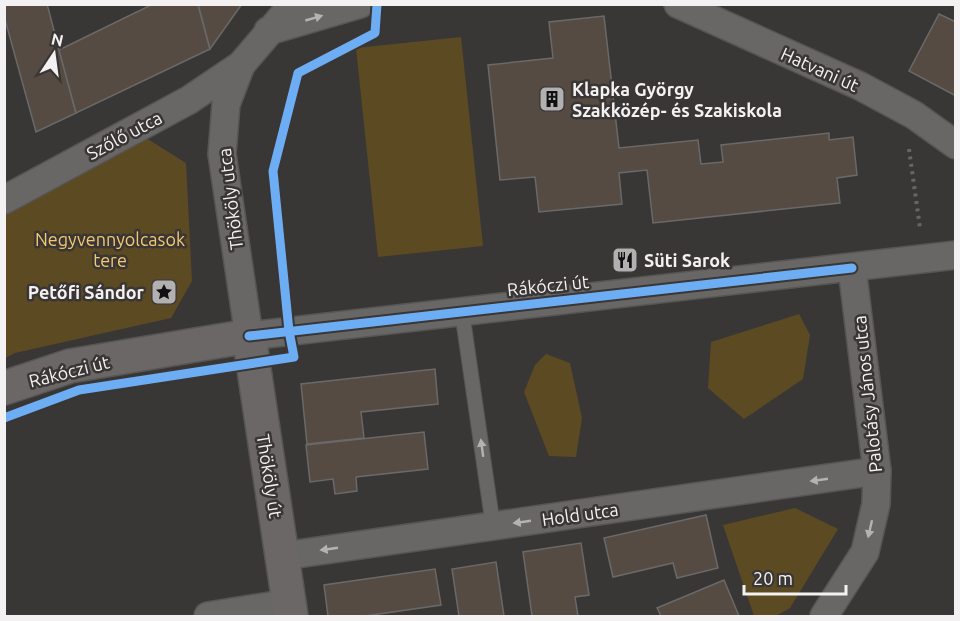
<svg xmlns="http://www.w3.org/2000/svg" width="960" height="621" font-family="Ubuntu,sans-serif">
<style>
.green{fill:#5c4a22}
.building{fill:#554b43;stroke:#6a6969;stroke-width:1.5}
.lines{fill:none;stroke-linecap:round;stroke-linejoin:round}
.lane-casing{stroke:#565554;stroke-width:16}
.street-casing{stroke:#565554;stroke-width:30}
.secondary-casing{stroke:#565554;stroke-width:36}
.path{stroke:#676665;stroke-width:4;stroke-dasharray:3 4.5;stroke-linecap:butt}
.lane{stroke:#686766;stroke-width:14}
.street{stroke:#686766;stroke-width:27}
.secondary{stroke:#6b6766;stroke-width:33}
.cycleway-casing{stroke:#393635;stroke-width:13}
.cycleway{stroke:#6dadf4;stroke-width:9}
.oneway{fill:#b4b3b2}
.labels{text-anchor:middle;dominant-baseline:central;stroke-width:5;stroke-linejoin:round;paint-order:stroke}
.street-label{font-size:18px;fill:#f3f1f1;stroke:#393635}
.poi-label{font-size:18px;font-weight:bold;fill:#f3f1f1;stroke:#393635;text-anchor:start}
.park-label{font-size:18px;fill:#f3c970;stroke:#393635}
</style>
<rect width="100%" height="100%" fill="#383736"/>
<g class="green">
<path d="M461,37L483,246L378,257L356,48Z"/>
<path d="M146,138L186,163L192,281L171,318L15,353L5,358L4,216Z"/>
<path d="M799,314L810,335L803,379L744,419L708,388L711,342Z"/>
<path d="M546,354L570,363L582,418L576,457L549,456L524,392L535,365Z"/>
<path d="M795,508L838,529L790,608L776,616H754L723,525Z"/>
</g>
<g class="building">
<path d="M4,4H47L76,113L36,132L4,16Z"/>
<path d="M153,4H198L210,49L76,113L59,50Z"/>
<path d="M198,4H242L210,49Z"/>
<path d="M939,14L956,22V96L909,71Z"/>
<path d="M604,16L619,148L698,140L701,164L723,162L721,145L829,133V140L853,137L857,175L837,178L840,203L653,223L647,170L619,173L622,204L539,212L535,177L500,180L488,65L553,58L549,22Z"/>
<path d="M435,369L438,404L361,412L364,438L307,444L301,384Z"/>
<path d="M424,432L428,469L356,477L357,491L335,494L333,479L310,482L306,445Z"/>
<path d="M706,515L718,568L677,578L673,563L613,577L604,538Z"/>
<path d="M581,543L589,595L575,597L578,616H532L523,552Z"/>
<path d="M496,562L504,616H459L452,569Z"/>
<path d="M435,569L441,605L365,616H328L324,585Z"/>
<path d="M724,580L739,616H661L657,608Z"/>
</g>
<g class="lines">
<g class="lane-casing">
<path id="lane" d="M462,312L493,526"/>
</g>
<g class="street-casing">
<g id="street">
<path d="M678,4L860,86L914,115L956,145"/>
<path d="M268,31L360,4"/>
<path d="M241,65L226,104L222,154L249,336L956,255"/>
<path d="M4,200L189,100L241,65L293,4"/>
<path d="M283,556L877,471"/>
<path d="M208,616L289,603"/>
<path d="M824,616L865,552L876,504L877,471L852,268"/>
</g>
</g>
<g class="secondary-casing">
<path id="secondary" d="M4,388L70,366L249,336L291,616"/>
</g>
<path class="path" d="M909,149L920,228"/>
<use href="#lane" class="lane"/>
<use href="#street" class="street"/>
<use href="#secondary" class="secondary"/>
<g class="cycleway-casing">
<g id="cycleway">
<path d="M249,336L852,268"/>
<path d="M4,418L79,390L294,357L289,331L273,171L298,73L375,33L377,4"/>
</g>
</g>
<use href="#cycleway" class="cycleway"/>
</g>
<defs><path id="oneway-solid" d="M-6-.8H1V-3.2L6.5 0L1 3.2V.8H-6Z" transform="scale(1.5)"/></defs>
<g class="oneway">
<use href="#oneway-solid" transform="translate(314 18) rotate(-16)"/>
<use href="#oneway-solid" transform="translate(482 448) rotate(-98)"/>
<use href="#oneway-solid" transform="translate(819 480) rotate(172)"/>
<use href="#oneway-solid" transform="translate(522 522) rotate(172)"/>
<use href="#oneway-solid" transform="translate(870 529) rotate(103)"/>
<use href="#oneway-solid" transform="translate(329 549) rotate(172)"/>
</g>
<defs>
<g id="building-square" transform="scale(1.35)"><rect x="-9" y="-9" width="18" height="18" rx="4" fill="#b2b0b0" stroke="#393635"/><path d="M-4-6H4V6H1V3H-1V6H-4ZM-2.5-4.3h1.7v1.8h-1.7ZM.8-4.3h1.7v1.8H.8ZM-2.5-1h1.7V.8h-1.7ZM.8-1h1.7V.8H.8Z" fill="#111"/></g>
<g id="restaurant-square" transform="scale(1.35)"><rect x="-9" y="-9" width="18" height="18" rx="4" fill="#b2b0b0" stroke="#393635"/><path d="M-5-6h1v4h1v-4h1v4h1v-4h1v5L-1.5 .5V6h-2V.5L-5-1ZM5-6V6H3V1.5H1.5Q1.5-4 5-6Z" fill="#111"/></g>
<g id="sight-square" transform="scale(1.35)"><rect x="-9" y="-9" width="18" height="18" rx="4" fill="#b2b0b0" stroke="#393635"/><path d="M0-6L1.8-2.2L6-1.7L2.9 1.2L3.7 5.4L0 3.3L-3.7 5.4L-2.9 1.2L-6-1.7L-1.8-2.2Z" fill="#111"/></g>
</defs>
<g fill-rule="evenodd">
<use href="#building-square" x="552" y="99"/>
<use href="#restaurant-square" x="625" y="260"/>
<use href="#sight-square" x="164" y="292"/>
</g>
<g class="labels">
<g class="street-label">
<text transform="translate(820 69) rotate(24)">Hatvani út</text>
<text transform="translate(124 135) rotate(-28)">Szőlő utca</text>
<text transform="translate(230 199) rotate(-97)">Thököly utca</text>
<text transform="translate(548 285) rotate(-6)">Rákóczi út</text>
<text transform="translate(69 371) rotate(-14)">Rákóczi út</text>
<text transform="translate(867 394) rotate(-96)">Palotásy János utca</text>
<text transform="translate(270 476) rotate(81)">Thököly út</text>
<text transform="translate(580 514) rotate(-8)">Hold utca</text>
</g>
<g class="poi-label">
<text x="572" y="89">Klapka György<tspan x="572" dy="21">Szakközép- és Szakiskola</tspan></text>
<text x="644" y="260">Süti Sarok</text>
<text x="144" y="292" text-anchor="end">Petőfi Sándor</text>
</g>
<g class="park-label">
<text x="110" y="239">Negyvennyolcasok<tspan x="110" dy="21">tere</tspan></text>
</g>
</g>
<rect width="960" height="621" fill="none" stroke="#f3f1f1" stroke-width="12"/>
<g transform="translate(54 54) rotate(13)" stroke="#393635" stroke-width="4.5" paint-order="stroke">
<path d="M0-4.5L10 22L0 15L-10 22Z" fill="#f3f1f1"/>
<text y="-9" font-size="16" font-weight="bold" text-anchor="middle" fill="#f3f1f1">N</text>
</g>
<path d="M744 585v9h102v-9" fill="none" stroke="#f3f1f1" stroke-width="3"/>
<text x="753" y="585" font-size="18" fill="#f3f1f1" stroke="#393635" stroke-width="4.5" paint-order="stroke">20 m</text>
</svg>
